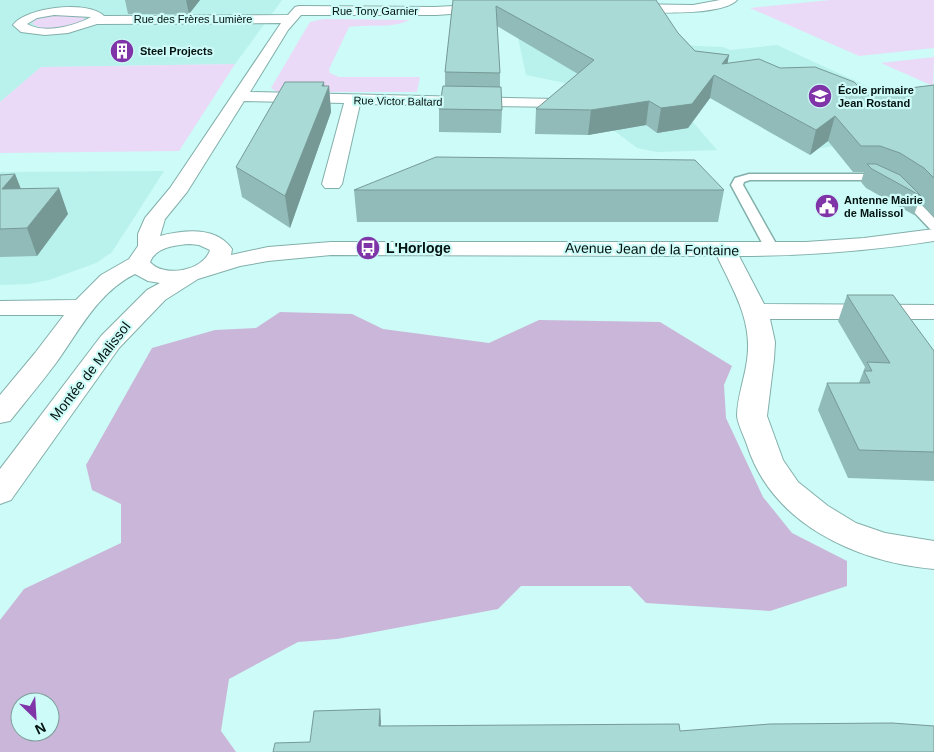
<svg xmlns="http://www.w3.org/2000/svg" width="934" height="752" font-family="Arial,sans-serif">
<style>
.built{fill:#b9f1ec}
.green{fill:#ebdaf7}
.forest{fill:#cab6d8;fill-rule:evenodd}
.lines{fill:none;stroke-linecap:round;stroke-linejoin:round}
.service-casing{stroke:#83afab;stroke-width:3}
.minor-casing{stroke:#83afab;stroke-width:2}
.service{fill:#fff;fill-rule:evenodd}
.minor{fill:#fff;fill-rule:evenodd}
.wall{fill:#91bbb8}
.shaded-wall{fill:#769996}
.building{fill:#a9dad6;stroke:#769996}
.labels{text-anchor:middle;dominant-baseline:central;stroke-width:4.5;stroke-linejoin:round;paint-order:stroke}
.far-street-label{font-size:11px;fill:#031311;stroke:#cdfbf7}
.far-poi-label{font-size:11px;font-weight:bold;fill:#031311;stroke:#cdfbf7;text-anchor:start}
.poi-label{font-size:14px;font-weight:bold;fill:#031311;stroke:#cdfbf7;text-anchor:start}
.street-label{font-size:14px;fill:#031311;stroke:#cdfbf7}
</style>
<rect width="100%" height="100%" fill="#cdfbf7"/>
<g class="built">
<path d="M0,0H282L235,64L41,67L0,102Z"/>
<path d="M518,38L723,47L730,50L777,45L934,117L843,145L806,150L779,134L774,135L766,130L781,128L736,86L671,108L693,122L717,150L657,152L637,148L599,119L570,84L526,75Z"/>
<path d="M164,171L112,252L96,263L49,280L29,284L0,285V172Z"/>
</g>
<g class="green">
<path d="M830,0H934V48L859,56L750,8Z"/>
<path d="M63,14L84,17V20C71,26 44,34 32,23L37,19Z"/>
<path d="M323,19L410,20C391,29 369,24 349,27L329,69L330,73L339,77H420L417,92H277L271,88L310,22Z"/>
<path d="M934,57L933,86L881,63Z"/>
<path d="M235,64L179,151L0,153V102L41,67Z"/>
</g>
<path class="forest" d="M280,312L352,314L383,329L489,343L539,320L660,322L732,366L724,385L726,418L763,497L792,533L847,561V586L770,611L646,603L630,586H521L498,609L337,639L298,642L229,679L221,731L236,752H0V620L24,589L121,543V504L92,490L86,465L152,348L215,330L256,328ZM20,702H50V732H20Z"/>
<g class="lines">
<g class="service-casing">
<path id="service" d="M749,174H871C899,181 915,197 934,218V230L930,229L895,192L871,180H750L744,182L743,185L779,249L777,252H767L731,185L735,178Z"/>
</g>
<g class="minor-casing">
<g id="minor">
<path d="M720,0H737C721,17 647,12 623,12L617,8L623,4L693,5Z"/>
<path d="M490,4L494,5V11L436,15H301L288,30L250,92L557,99L563,101L565,104L563,107L360,104L342,184L339,188H325L322,184L344,103L244,101L187,192L165,219L160,236C183,230 216,226 232,249L231,255L268,247L331,242H806L864,238L934,229V241C869,251 805,256 739,256L764,304L934,305V319H770L775,342L774,359L767,416L783,460L798,482L828,506L856,523L885,533L934,541V569C856,562 772,524 747,445C744,436 738,425 737,416C737,398 745,377 747,360C753,321 733,290 717,256L331,255L268,261L240,266L198,279L165,300L119,348L11,500L0,504V469L101,336L147,290L160,283L148,281L135,274C98,292 79,331 56,363C41,383 26,401 10,421L0,423V395L35,353L64,315H0V301L76,300L101,275L129,259L138,246V234L145,218L170,188L281,23L97,24L68,33L45,35L21,32L13,25C26,7 89,0 104,16L288,15L295,7L299,6L435,7ZM54,15L91,17C75,26 44,34 27,24L37,18ZM190,244L199,245L210,250C204,271 163,278 150,262C156,247 175,245 190,244Z"/>
</g>
</g>
<use href="#service" class="service"/>
<use href="#minor" class="minor"/>
</g>
<g class="wall">
<path d="M125,0H200L189,14H128Z"/>
<path d="M453,0L678,33L695,51L729,55L727,63L780,68L863,91L894,90L934,85V216L919,201L914,215L866,188L861,182L864,172H853L828,141L810,155L710,98L688,128L657,133L646,125L588,135L535,134L536,109L578,74L497,26L500,73V87L502,110L501,133L439,132V109L445,86V72Z"/>
<path d="M324,86H329L331,112L290,228L242,197L236,167Z"/>
<path d="M15,174L21,189L68,214L37,256L0,257V175Z"/>
<path d="M354,190H724L718,222H357Z"/>
<path d="M847,295L934,351V481L848,478L818,410L827,383H859L865,367L838,321Z"/>
</g>
<g class="shaded-wall">
<path d="M186,0H200L189,14Z"/>
<path d="M729,55L725,77L722,64Z"/>
<path d="M714,75L710,98L688,128L657,133L661,108Z"/>
<path d="M324,82L325,95L329,86L331,112L290,228L285,196Z"/>
<path d="M649,101L646,125L588,135L591,110Z"/>
<path d="M835,116L828,141L810,155L816,130Z"/>
<path d="M15,174L25,200L2,189Z"/>
<path d="M59,188L68,214L37,256L27,228Z"/>
<path d="M380,709L381,722L380,740L379,726Z"/>
</g>
<g class="building">
<path d="M453,0H656L678,33L695,51L729,55L722,64L759,59L780,68L815,67L854,82L863,91L889,87L894,90L934,85V178L924,168L900,153L880,146H861L835,116L816,130L714,75L692,104L661,108L649,101L591,110L536,109L594,60L496,6L500,73L445,72Z"/>
<path d="M285,82H324L322,86H329L285,196L236,167Z"/>
<path d="M443,86L501,87L502,110L439,109Z"/>
<path d="M436,157L695,160L724,190H354Z"/>
<path d="M867,164H876L900,175L921,196L872,169Z"/>
<path d="M15,174L2,189L59,188L27,228L0,229V175Z"/>
<path d="M847,295H893L934,351V452L859,450L827,383H870L864,371H872L867,362L890,363Z"/>
<path d="M380,709L379,726L679,724L680,731L770,724L892,723L934,726V752H273L275,743L310,742L314,711Z"/>
</g>
<defs>
<g id="building-disc" transform="scale(1.25)"><circle r="9.5" fill="#7f35a7" stroke="#cdfbf7"/><path d="M-4-6H4V6H1V3H-1V6H-4ZM-2.5-4.3h1.7v1.8h-1.7ZM.8-4.3h1.7v1.8H.8ZM-2.5-1h1.7V.8h-1.7ZM.8-1h1.7V.8H.8Z" fill="#fff"/></g>
<g id="school-disc" transform="scale(1.25)"><circle r="9.5" fill="#7f35a7" stroke="#cdfbf7"/><path d="M0-5L7-2L0 1L-7-2ZM-4 1L0 2.5L4 1V4Q0 6-4 4Z" fill="#fff"/></g>
<g id="civic-disc" transform="scale(1.25)"><circle r="9.5" fill="#7f35a7" stroke="#cdfbf7"/><path d="M-.6-6.5H3V-4.5H.6V-3L4-1V1h2V6H-6V1h2V-1L-.6-3ZM-1.2 2.5V6h2.4V2.5Z" fill="#fff"/></g>
<g id="bus-disc" transform="scale(1.25)"><circle r="9.5" fill="#7f35a7" stroke="#cdfbf7"/><path d="M-5-6H5V4H4V6H2V4H-2V6H-4V4H-5ZM-3.5-4V0h7V-4ZM-3.5 1.2v1.5H-2V1.2ZM2 1.2v1.5H3.5V1.2Z" fill="#fff"/></g>
</defs>
<g fill-rule="evenodd">
<use href="#building-disc" x="122" y="51"/>
<use href="#school-disc" x="820" y="96"/>
<use href="#civic-disc" x="827" y="206"/>
<use href="#bus-disc" x="368" y="248"/>
</g>
<g class="labels">
<g class="far-street-label">
<text x="375" y="11">Rue Tony Garnier</text>
<text x="193" y="19">Rue des Frères Lumière</text>
<text transform="translate(398 101) rotate(1)">Rue Victor Baltard</text>
</g>
<g class="far-poi-label">
<text x="140" y="51">Steel Projects</text>
<text x="838" y="90">École primaire<tspan x="838" dy="13">Jean Rostand</tspan></text>
<text x="844" y="200">Antenne Mairie<tspan x="844" dy="13">de Malissol</tspan></text>
</g>
<g class="poi-label">
<text x="386" y="248">L'Horloge</text>
</g>
<g class="street-label">
<text transform="translate(652 249) rotate(1)">Avenue Jean de la Fontaine</text>
<text transform="translate(90 371) rotate(-52)">Montée de Malissol</text>
</g>
</g>
<g transform="translate(35 717) rotate(155)"><circle r="24" fill="#cdfbf7" stroke="#7c9e9b"/>
<path d="M0-4L9 19L0 12L-9 19Z" fill="#7f35a7"/>
<text y="-8" font-size="14" font-weight="bold" text-anchor="middle" fill="#031311">N</text>
</g>
</svg>
